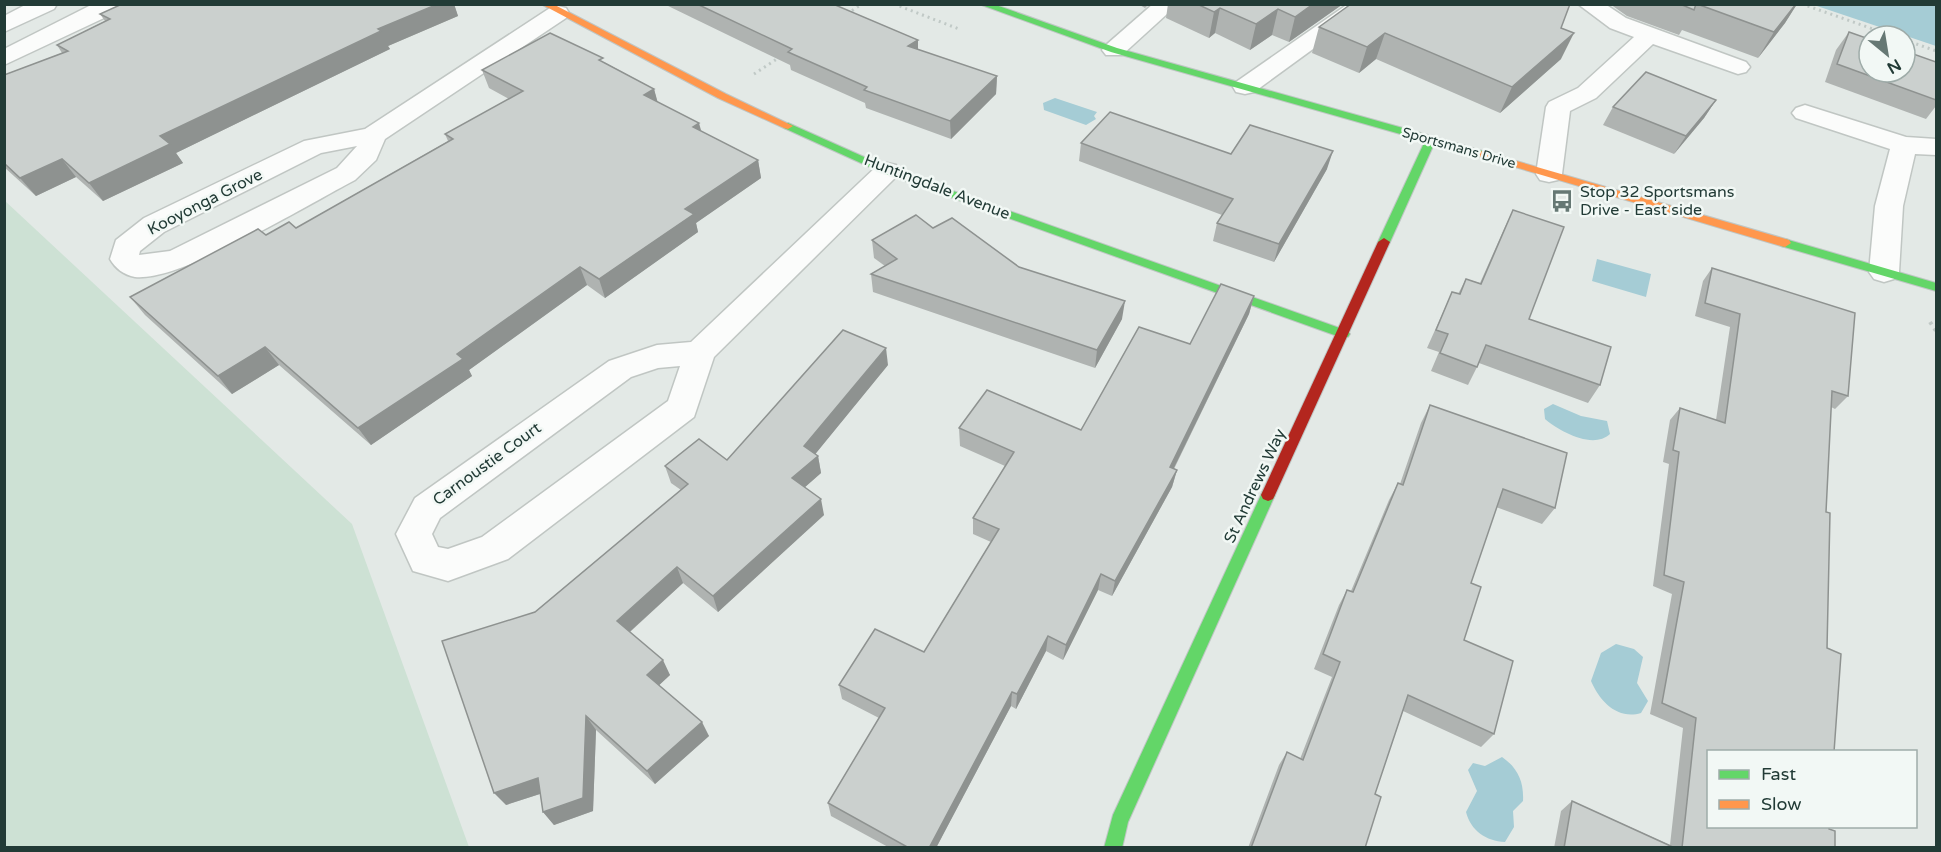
<svg xmlns="http://www.w3.org/2000/svg" width="1941" height="852" font-family="'Varela Round',sans-serif">
<style>
.green{fill:#cde1d4}
.water{fill:#a5ccd5}
.lines{fill:none;stroke-linecap:round;stroke-linejoin:round}
.street-casing{stroke:#c0c6c3;stroke-width:3}
.fast-casing{stroke:#bfc6c4;stroke-width:2}
.slow-casing{stroke:#bfc6c4;stroke-width:2}
.jam-casing{stroke:#bfc6c4;stroke-width:2}
.path-far1{stroke:#c0c9c6;stroke-width:3;stroke-dasharray:2 4;stroke-linecap:butt}
.path{stroke:#c0c9c6;stroke-width:4;stroke-dasharray:3 4.5;stroke-linecap:butt}
.street{fill:#fbfcfb;fill-rule:evenodd}
.fast{fill:#63d668;fill-rule:evenodd}
.slow{fill:#ff974d;fill-rule:evenodd}
.jam{fill:#b3261e;fill-rule:evenodd}
.wall{fill:#afb3b1}
.shaded-wall{fill:#8e9290}
.building{fill:#cbd0ce;stroke:#8e9290;stroke-width:1.5}
.labels{text-anchor:middle;dominant-baseline:central;stroke-width:5;stroke-linejoin:round;paint-order:stroke}
.far-street-label{font-size:14px;fill:#223b36;stroke:#f2f8f5}
.street-label{font-size:16px;fill:#223b36;stroke:#f2f8f5}
.poi-label{font-size:16px;fill:#223b36;stroke:#f2f8f5;text-anchor:start}
</style>
<rect width="100%" height="100%" fill="#e3e9e6"/>
<path class="green" d="M4,200L352,524L469,847H5Z"/>
<g class="water">
<path d="M1814,5H1936V46L1823,8Z"/>
<path d="M1055,98L1097,112L1094,116L1096,119L1086,125L1044,110L1043,103Z"/>
<path d="M1597,259L1651,274L1646,297L1592,281Z"/>
<path d="M1553,404L1581,416L1607,421L1610,434C1593,450 1559,431 1545,419L1544,409Z"/>
<path d="M1616,644L1634,649L1643,657L1637,683L1648,701L1641,713C1618,720 1600,702 1591,681L1601,653Z"/>
<path d="M1502,757C1518,768 1524,782 1523,801L1513,811L1514,827L1505,842C1486,841 1471,831 1466,812L1477,791L1468,770L1473,763L1485,766Z"/>
</g>
<g class="lines">
<g class="street-casing">
<g id="street">
<path d="M27,4H57L54,9L4,32V16Z"/>
<path d="M93,4H119L104,18L4,65V49Z"/>
<path d="M1153,4H1178L1122,55H1106L1102,50L1106,45Z"/>
<path d="M1348,4H1375L1254,92L1245,94L1236,92L1233,87L1236,82Z"/>
<path d="M1578,4H1605L1626,18L1746,62L1750,67L1746,72L1738,74L1653,44L1596,98L1570,111L1562,174L1558,180L1549,182L1540,180L1536,174L1546,107L1549,102L1578,88L1634,37L1610,28Z"/>
<path d="M558,6L566,8L569,13L566,18L385,139L376,160L355,180C309,204 181,282 135,277C124,275 115,268 110,259L116,240L144,218L304,141L365,129L550,8ZM357,146L337,168L170,251L139,255L140,251L164,232L321,153Z"/>
<path d="M1805,105L1906,137L1936,139V155L1915,154L1903,206L1899,272L1894,279L1884,282L1874,279L1869,272L1875,206L1890,149L1796,118L1792,113L1796,108Z"/>
<path d="M887,163L896,165L900,171L896,177L714,357L694,417L508,559L448,581L413,571L396,534L415,498L609,361L657,345L691,342L878,165ZM680,366L668,401L482,537L448,549L438,547L432,534L440,518L631,377L658,368Z"/>
</g>
</g>
<g class="fast-casing">
<g id="fast">
<path d="M979,4H993L1117,48L1435,137L1486,152L1487,154L1482,157L1434,144L1390,242L1384,246L1380,245L1378,242L1425,141L1111,52Z"/>
<path d="M788,123L891,169L1348,331L1350,334L1348,337H1340L883,173L784,128L783,126Z"/>
<path d="M1785,239L1936,283V291L1781,246L1779,243L1781,240Z"/>
<path d="M1268,489L1273,491L1275,495L1128,822L1122,848H1104L1113,815L1261,495L1263,491Z"/>
</g>
</g>
<g class="slow-casing">
<g id="slow">
<path d="M541,4H553L726,94L793,126L788,129L784,128L718,98Z"/>
<path d="M1482,151L1789,240L1791,243L1785,247L1781,246L1478,156L1477,154Z"/>
</g>
</g>
<g class="jam-casing">
<path id="jam" d="M1384,238L1390,242L1275,495L1273,499L1268,501L1263,499L1261,495L1378,242Z"/>
</g>
<g class="path-far1">
<path d="M894,4L959,29"/>
<path d="M1802,4L1893,36"/>
<path d="M847,14L862,4"/>
<path d="M1905,40L1936,51"/>
<path d="M754,74L780,57"/>
</g>
<path class="path" d="M1930,322L1936,331"/>
<use href="#street" class="street"/>
<use href="#fast" class="fast"/>
<use href="#slow" class="slow"/>
<use href="#jam" class="jam"/>
</g>
<g class="wall">
<path d="M122,4H454L458,16L388,46L390,49L176,153L183,163L103,201L76,177L36,196L4,167V75L62,53L57,45L105,21L100,14Z"/>
<path d="M664,4H833L918,40V50L997,76L996,94L951,139L866,108L865,103L791,70L790,65Z"/>
<path d="M1138,4H1149L1145,8Z"/>
<path d="M1168,4H1343L1289,42L1272,35L1250,50L1215,33L1209,38L1166,18Z"/>
<path d="M1610,4H1797L1785,23L1758,58L1682,30L1679,35L1627,16Z"/>
<path d="M1319,27L1561,28V59L1500,113L1376,59L1359,73L1312,53Z"/>
<path d="M1849,32L1936,62V106L1926,119L1825,82L1836,50Z"/>
<path d="M604,62L654,89L657,101L701,131L758,160L761,178L696,223L698,232L605,298L587,285L469,370L472,376L371,445L279,365L232,394L145,315L130,297L266,235L296,228L448,141L445,134L509,99L489,88L482,70Z"/>
<path d="M1716,100L1704,118L1674,154L1603,125L1613,107Z"/>
<path d="M1081,143L1231,154L1327,169L1274,262L1213,241L1217,223L1222,215L1079,161Z"/>
<path d="M1513,210L1529,319L1600,385L1588,403L1479,363L1468,385L1431,371L1439,352L1427,348L1452,292L1458,294L1466,279L1480,283L1504,229Z"/>
<path d="M933,228L1019,267L1122,319L1095,368L873,292L871,274L885,266L874,258L872,240Z"/>
<path d="M1712,268L1848,396L1835,409L1831,407L1826,512L1829,829L1835,848H1554L1561,811L1572,801L1670,845L1683,728L1650,714L1672,594L1653,586L1669,464L1663,462L1670,420L1680,408L1716,420L1730,327L1695,316L1703,281Z"/>
<path d="M1254,296L1249,314L1174,469L1177,470L1172,487L1112,596L1098,590L1063,660L1046,651L1016,709L1011,706L936,848H890L831,816L828,803L879,718L842,699L839,685L924,652L991,542L973,534V518L1005,466L960,446L959,428L1081,430L1190,344Z"/>
<path d="M888,365L815,454L818,456L821,473L805,487L824,515L718,612L683,583L630,632L670,675L659,685L709,736L655,784L596,730L593,811L554,825L543,812L540,794L506,805L535,612L681,490L671,483L665,466L727,460Z"/>
<path d="M1430,405L1555,508L1542,524L1496,507L1471,583L1464,640L1494,734L1481,747L1403,711L1375,794L1365,848H1248L1279,765L1287,752L1300,759L1332,677L1314,669L1339,605L1347,590L1351,591L1389,500L1398,483L1400,484L1421,423Z"/>
</g>
<g class="shaded-wall">
<path d="M438,4H454L458,16L388,46L390,49L176,153L183,163L103,201L89,183L160,136L378,29Z"/>
<path d="M1313,4H1343L1289,42L1295,17Z"/>
<path d="M1796,4H1797L1785,23L1758,58L1774,32Z"/>
<path d="M1220,8L1215,33L1209,38L1214,12Z"/>
<path d="M1278,9L1272,35L1250,50L1256,24Z"/>
<path d="M1385,33L1376,59L1359,73L1367,47Z"/>
<path d="M1574,33L1561,59L1500,113L1512,87Z"/>
<path d="M918,40V57L908,46Z"/>
<path d="M997,76L996,94L951,139L950,121Z"/>
<path d="M654,89L659,107L644,95Z"/>
<path d="M1716,100L1704,118L1674,154L1686,136Z"/>
<path d="M699,123L704,141L693,127Z"/>
<path d="M1333,151L1327,169L1274,262L1279,244Z"/>
<path d="M62,159L76,177L36,196L20,178Z"/>
<path d="M758,160L761,178L696,223L698,232L605,298L599,279L685,209Z"/>
<path d="M580,267L587,285L469,370L472,376L371,445L358,428L457,354Z"/>
<path d="M1254,296L1249,314L1166,484L1170,467Z"/>
<path d="M1125,301L1122,319L1095,368L1097,350Z"/>
<path d="M265,347L279,365L232,394L218,376Z"/>
<path d="M886,348L888,365L808,463L804,446Z"/>
<path d="M818,456L821,473L796,495L792,478Z"/>
<path d="M1177,470L1172,487L1112,596L1115,581Z"/>
<path d="M821,499L824,515L718,612L713,596Z"/>
<path d="M677,567L683,583L625,636L617,621Z"/>
<path d="M1101,574L1098,590L1063,660L1066,645Z"/>
<path d="M1048,636L1046,651L1016,709L1017,694Z"/>
<path d="M663,660L670,675L655,689L647,675Z"/>
<path d="M1012,692L1011,706L936,848H929Z"/>
<path d="M586,716L596,730L593,811L554,825L543,812Z"/>
<path d="M702,722L709,736L655,784L647,771Z"/>
<path d="M538,778L549,791L506,805L494,793Z"/>
</g>
<g class="building">
<path d="M122,4H438L378,29L381,31L160,136L170,144L89,183L62,159L20,178L4,163V75L68,51L57,45L110,19L100,14Z"/>
<path d="M697,4H833L918,40L908,46L997,76L950,121L864,90L867,87L788,52L792,49Z"/>
<path d="M1197,4H1313L1295,17L1278,9L1256,24L1220,8L1214,12Z"/>
<path d="M1351,4H1570L1561,28L1574,33L1512,87L1385,33L1367,47L1319,27Z"/>
<path d="M1680,4H1696L1694,10Z"/>
<path d="M1697,4H1796L1774,32Z"/>
<path d="M1849,32L1869,39V72H1905V51L1936,62V100L1837,64Z"/>
<path d="M550,33L603,58L599,60L654,89L644,95L699,123L693,127L758,160L685,209L694,214L599,279L580,267L457,354L463,359L358,428L265,347L218,376L130,297L258,229L266,235L289,222L296,228L453,139L445,134L523,91L482,70Z"/>
<path d="M1646,72L1716,100L1686,136L1613,107Z"/>
<path d="M1110,112L1231,154L1250,125L1333,151L1279,244L1217,223L1233,199L1081,143Z"/>
<path d="M1513,210L1564,227L1529,319L1611,347L1600,385L1486,345L1477,367L1440,353L1448,334L1436,330L1452,292L1460,294L1466,279L1481,284Z"/>
<path d="M916,215L933,228L952,218L1019,267L1125,301L1097,350L871,274L897,259L872,240Z"/>
<path d="M1712,268L1855,313L1848,396L1832,391L1826,512L1830,513L1827,648L1841,654L1834,752H1708V826H1829V829L1835,831V848H1682L1696,718L1662,703L1684,582L1664,575L1679,452L1673,450L1680,408L1725,423L1740,314L1705,303Z"/>
<path d="M1221,284L1254,296L1170,467L1177,470L1115,581L1101,574L1066,645L1048,636L1017,694L1012,692L929,848H909L828,803L885,708L839,685L875,629L924,652L999,529L973,518L1014,452L959,428L987,390L1081,430L1139,327L1190,344Z"/>
<path d="M843,330L886,348L804,446L818,456L792,478L821,499L713,596L677,567L617,621L663,660L647,675L702,722L647,771L586,716L583,798L543,812L538,778L494,793L442,641L535,612L688,484L665,466L699,439L727,460Z"/>
<path d="M1430,405L1567,453L1555,508L1503,489L1471,583L1481,587L1464,640L1513,661L1494,734L1408,695L1375,794L1381,797L1365,848H1251L1287,752L1303,760L1340,662L1323,654L1347,590L1353,592L1398,483L1403,485Z"/>
<path d="M1572,801L1675,848H1564Z"/>
</g>
<defs>
<g id="bus-bare" transform="scale(1.8)"><path d="M-5-6H5V4H4V6H2V4H-2V6H-4V4H-5ZM-3.5-4V0h7V-4ZM-3.5 1.2v1.5H-2V1.2ZM2 1.2v1.5H3.5V1.2Z" fill="#667874" stroke="#f2f8f5" stroke-width="2.5" paint-order="stroke"/></g>
</defs>
<g fill-rule="evenodd">
<use href="#bus-bare" x="1562" y="201"/>
</g>
<g class="labels">
<g class="far-street-label">
<text transform="translate(1459 148) rotate(16)">Sportsmans Drive</text>
</g>
<g class="street-label">
<text transform="translate(937 187) rotate(21)">Huntingdale Avenue</text>
<text transform="translate(205 202) rotate(-27)">Kooyonga Grove</text>
<text transform="translate(487 464) rotate(-36)">Carnoustie Court</text>
<text transform="translate(1255 486) rotate(-65)">St Andrews Way</text>
</g>
<g class="poi-label">
<text x="1580" y="192">Stop 32 Sportsmans<tspan x="1580" dy="18">Drive - East side</tspan></text>
</g>
</g>
<rect width="1941" height="852" fill="none" stroke="#223b36" stroke-width="12"/>
<rect x="1707" y="750" width="210" height="78" fill="#f2f8f5" stroke="#9faca9" stroke-width="1.5"/>
<rect x="1719" y="770" width="30" height="9" fill="#63d668" stroke="#9faca9" stroke-width="1.5"/>
<text x="1761" y="780" font-size="18" fill="#223b36">Fast</text>
<rect x="1719" y="800" width="30" height="9" fill="#ff974d" stroke="#9faca9" stroke-width="1.5"/>
<text x="1761" y="810" font-size="18" fill="#223b36">Slow</text>
<g transform="translate(1887 54) rotate(150)"><circle r="28" fill="#f2f8f5" stroke="#9faca9" stroke-width="1.5"/>
<path d="M0-4.5L10 22L0 15L-10 22Z" fill="#667874"/>
<text y="-9" font-size="16" font-weight="bold" text-anchor="middle" fill="#223b36">N</text>
</g>
</svg>
